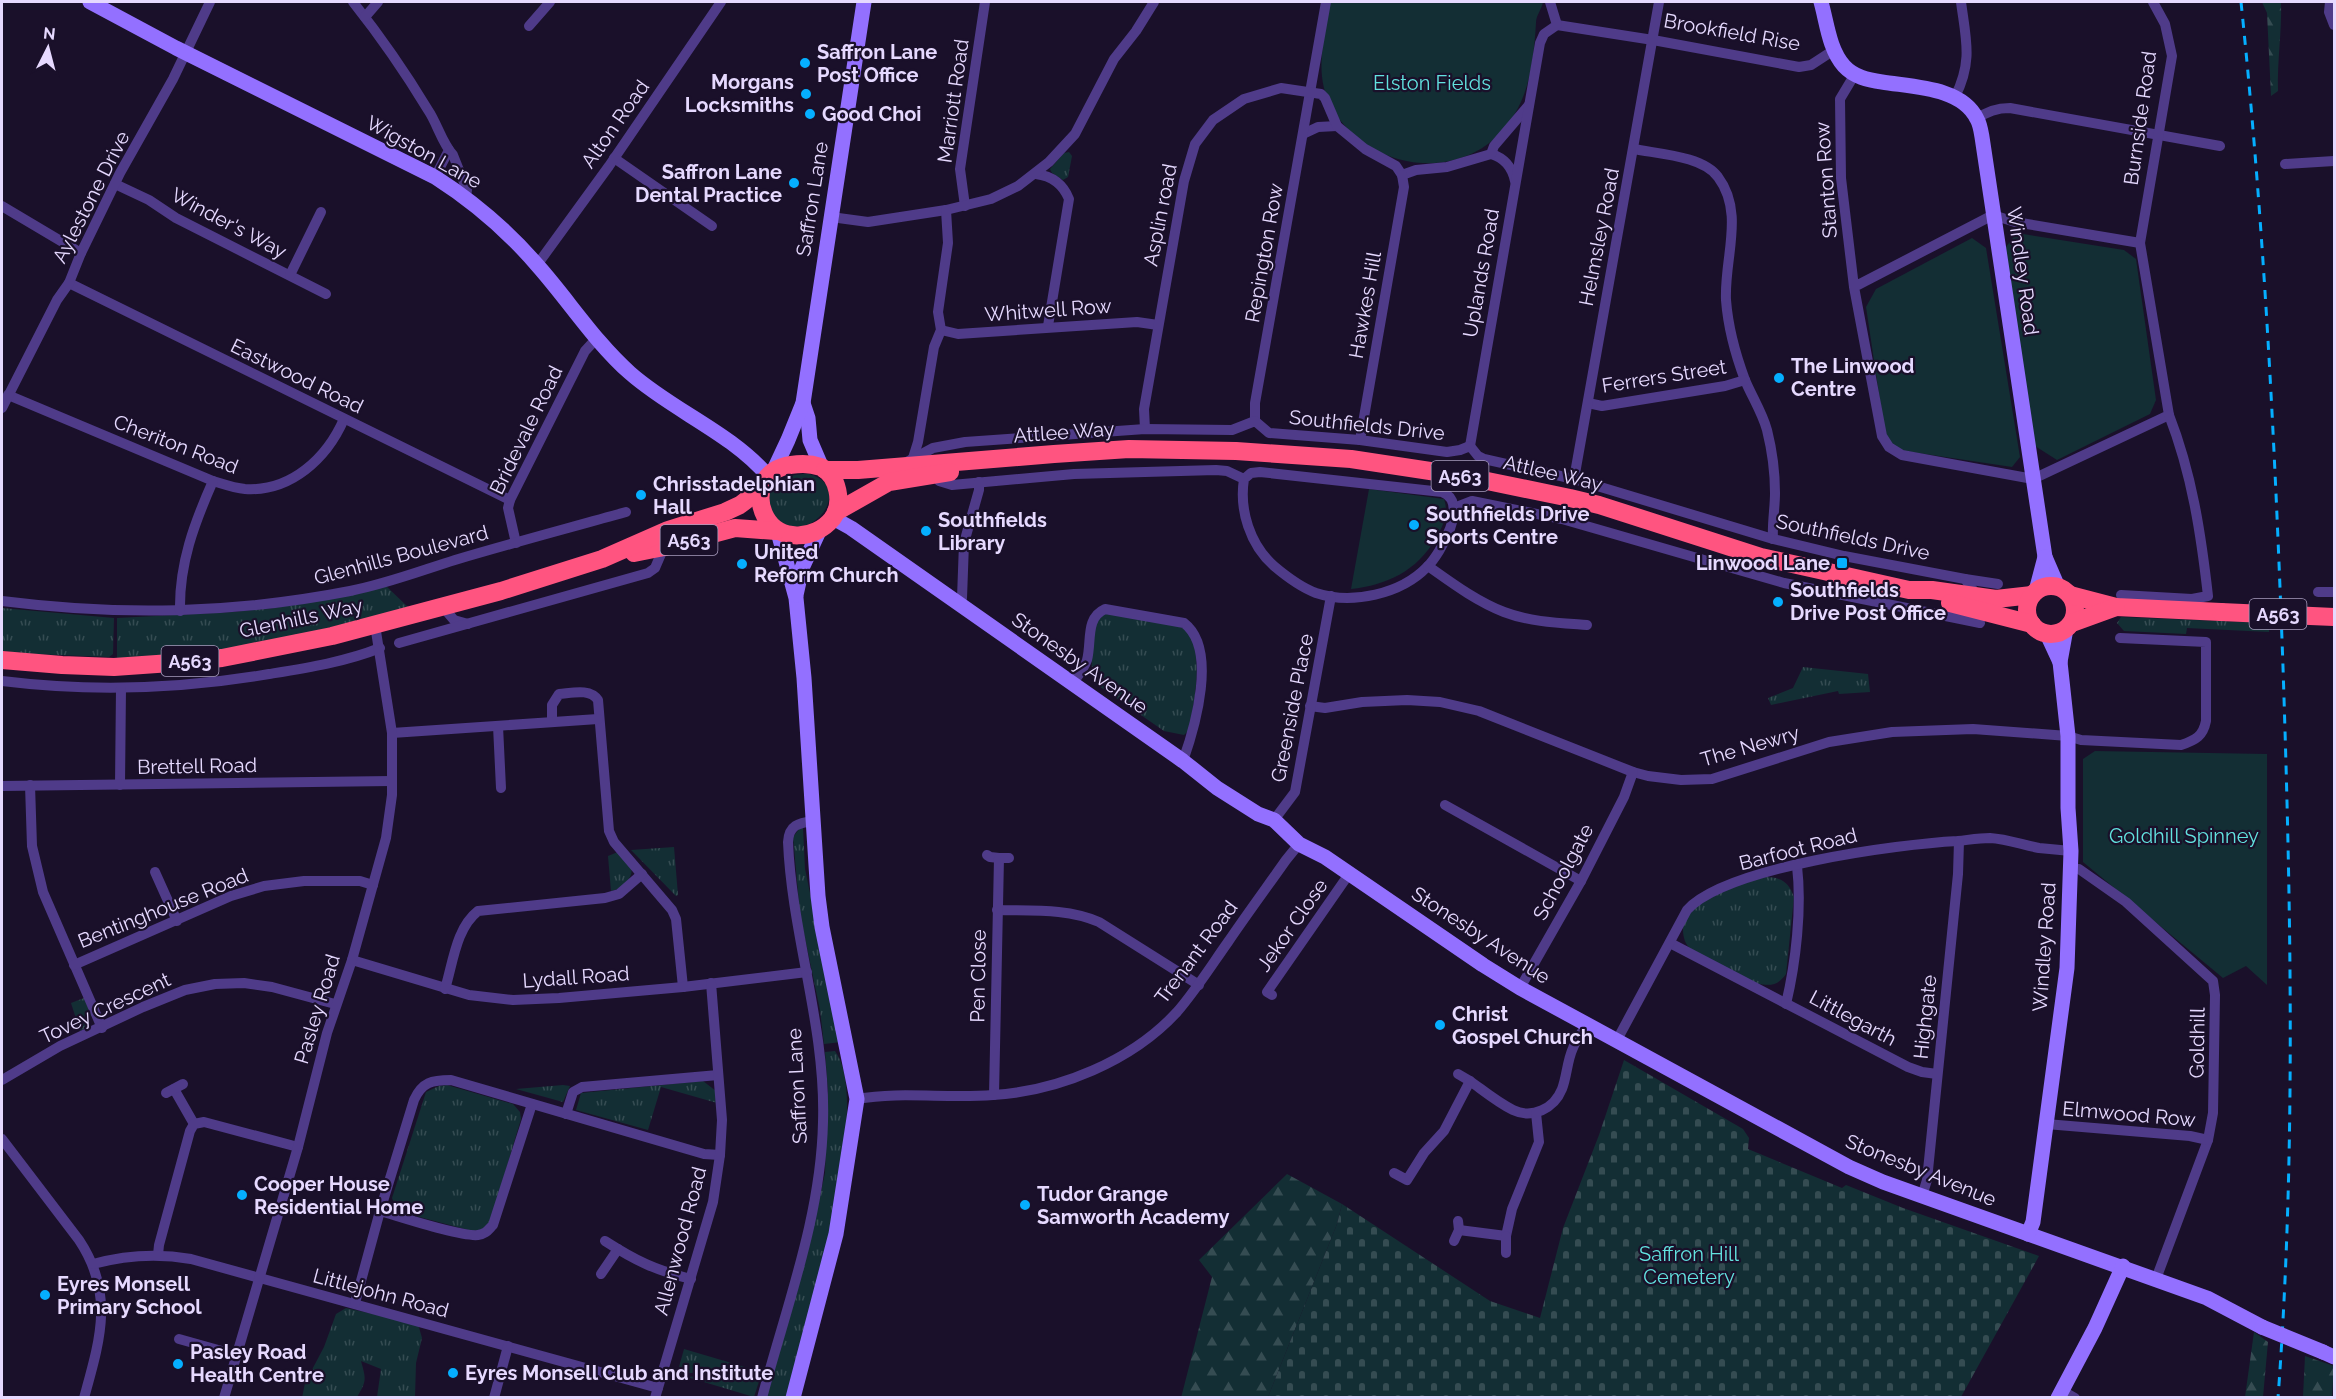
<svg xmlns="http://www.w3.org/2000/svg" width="2336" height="1399" font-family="Raleway,sans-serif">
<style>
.grass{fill:url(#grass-tufts)}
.forest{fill:url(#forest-firs)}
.cemetery{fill:url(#cemetery-stones)}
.park{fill:#132e34}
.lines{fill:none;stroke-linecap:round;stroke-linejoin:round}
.street{stroke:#4f3b89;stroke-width:10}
.secondary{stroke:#9370ff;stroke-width:15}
.highway{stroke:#ff5480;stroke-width:18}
.rail{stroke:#05afff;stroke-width:3;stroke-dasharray:9 8;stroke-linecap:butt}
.secondary-bridge{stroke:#9370ff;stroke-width:15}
.highway-bridge{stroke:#ff5480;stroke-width:18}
.poi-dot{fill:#05afff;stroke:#1a102a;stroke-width:2}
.labels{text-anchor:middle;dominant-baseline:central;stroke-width:4.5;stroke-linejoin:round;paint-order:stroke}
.shield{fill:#1a102a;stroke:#a99dbf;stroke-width:1.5}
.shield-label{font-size:18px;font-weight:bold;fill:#e6d9ff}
.street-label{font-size:20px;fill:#e6d9ff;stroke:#1a102a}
.poi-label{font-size:20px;font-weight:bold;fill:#e6d9ff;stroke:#1a102a;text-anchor:start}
.park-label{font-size:20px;fill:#62e2df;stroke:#1a102a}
</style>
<defs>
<pattern id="grass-tufts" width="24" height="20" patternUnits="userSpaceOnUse" patternTransform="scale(1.5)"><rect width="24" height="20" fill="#132e34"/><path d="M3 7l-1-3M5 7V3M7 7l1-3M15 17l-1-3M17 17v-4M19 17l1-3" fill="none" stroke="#354c52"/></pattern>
<pattern id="forest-firs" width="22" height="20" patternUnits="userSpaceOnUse" patternTransform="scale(1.5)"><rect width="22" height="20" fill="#132e34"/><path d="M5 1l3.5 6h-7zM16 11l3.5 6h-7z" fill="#354c52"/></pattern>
<pattern id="cemetery-stones" width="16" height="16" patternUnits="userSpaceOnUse" patternTransform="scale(1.5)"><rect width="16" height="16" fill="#132e34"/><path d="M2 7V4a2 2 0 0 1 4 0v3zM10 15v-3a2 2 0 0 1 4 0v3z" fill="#354c52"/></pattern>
</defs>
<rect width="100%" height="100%" fill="#1a102a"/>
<g class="grass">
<path d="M1069,152L1072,156L1068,177L1063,180L1052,173L1050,169L1064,153Z"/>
<path d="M809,474C854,486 815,543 781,522C774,518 770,510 769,503C768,481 791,473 809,474Z"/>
<path d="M385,585L409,608L249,647L117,660V618L233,612L275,608Z"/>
<path d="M2,608L114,618L113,654L109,657L33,654L2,651Z"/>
<path d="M1107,613C1122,616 1171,621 1182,627C1207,642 1194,706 1189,730L1184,735L1164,731L1096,684C1088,669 1092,629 1100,616Z"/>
<path d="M2121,617L2269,623V632L2187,628L2186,634L2124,631L2117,623Z"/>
<path d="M1803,667L1868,674L1870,692L1839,694L1838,691L1771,705L1768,698L1793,688Z"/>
<path d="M800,828H803L805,869L841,1042L824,1044L820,1010L800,914L793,837Z"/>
<path d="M674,847L678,895L676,896L631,850Z"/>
<path d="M618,852C629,865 639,870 624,884C619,888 617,890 611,891L608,856Z"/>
<path d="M1765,877C1781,877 1789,882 1794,897L1786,974C1778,985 1772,986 1758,984C1737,973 1712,964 1692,950C1685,945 1683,937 1683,929C1684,899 1742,884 1765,877Z"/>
<path d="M84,998L91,1014L87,1027L80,1031L71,1003Z"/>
<path d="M835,1051C875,1105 804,1331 786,1397L765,1398L811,1238L825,1173L828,1091L825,1052Z"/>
<path d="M703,1081L716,1091L717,1103L661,1087L648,1130L576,1110L581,1093Z"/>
<path d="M447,1085L513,1104L520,1112L521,1119L490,1223L484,1229L472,1231L397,1211L392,1198L426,1092L439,1086Z"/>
<path d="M563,1085L570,1086L563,1102L516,1089Z"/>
<path d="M346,1308L418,1324L422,1338L416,1363L415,1397H377L381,1369L361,1361C366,1379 367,1381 357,1397L302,1398L305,1383L324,1347L336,1314Z"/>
<path d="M684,1349L745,1367L744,1369L677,1374Z"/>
<path d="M757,1371L762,1372L754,1397L687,1377Z"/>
</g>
<g class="forest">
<path d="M2262,2H2281C2282,32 2277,61 2278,91L2271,96L2267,13Z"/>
<path d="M1287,1174L1342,1204L1337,1224L1268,1397L1181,1398L1212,1277L1199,1260Z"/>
<path d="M2254,1332L2268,1342L2263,1397H2245Z"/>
<path d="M2305,1356L2334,1366L2332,1397H2303Z"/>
</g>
<path class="cemetery" d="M1624,1060L1743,1129L1749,1138L1748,1149L1842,1188L1846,1185L1903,1208L2039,1256L1961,1397H1268L1337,1224L1342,1204L1490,1301L1540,1318L1563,1228L1599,1135Z"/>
<g class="park">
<path d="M1330,2H1543C1542,9 1536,15 1536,23C1534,54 1531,88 1514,115C1479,174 1400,177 1353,134C1340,122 1328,106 1324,88C1317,60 1326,29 1330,2Z"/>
<path d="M2017,233L2124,250L2136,259L2156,400L2150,414L2057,460L2035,446L2005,248Z"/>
<path d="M1972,238L1986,248L2020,457L2012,467L1905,451L1892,446L1885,434L1866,307L1876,289Z"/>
<path d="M1369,489L1444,499C1449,514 1444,524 1436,538C1417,571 1387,585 1351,589Z"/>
<path d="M2095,751L2267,754V985L2246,966L2223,978L2083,862V759Z"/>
</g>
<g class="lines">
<g class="street">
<path d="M353,2C380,36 405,72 428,110C437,123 442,143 453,155L467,190L466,197"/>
<path d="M2330,2L2329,12L2334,25"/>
<path d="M365,17L378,2"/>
<path d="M1557,25L1653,40L1799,67L1811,65L1834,50"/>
<path d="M529,26L550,2"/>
<path d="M1955,97C1973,61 1966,40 1961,2"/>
<path d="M1977,119C1987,111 1997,108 2010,108L2220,146"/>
<path d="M1303,134L1318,127L1337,126"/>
<path d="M1634,149C1659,154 1703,156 1718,177C1745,213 1724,258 1726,300C1728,326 1736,356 1745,380C1752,397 1762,412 1767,430C1772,450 1775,472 1775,493C1775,508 1772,523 1773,539"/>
<path d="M1491,154C1505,158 1512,167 1515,181"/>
<path d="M614,158L712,226"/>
<path d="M2285,164L2334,161"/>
<path d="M1036,174C1052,176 1063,184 1069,199L1048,326"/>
<path d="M435,177L449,150"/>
<path d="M115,184L149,200L176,218L326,294"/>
<path d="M2,206L81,253"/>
<path d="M965,206L960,169L985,2"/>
<path d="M831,217L868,222L946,210L991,199L1018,186L1049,162L1075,134L1114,59L1136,31L1154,2"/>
<path d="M2140,243L2172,56L2165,24L2153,2"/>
<path d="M537,265L609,166L721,2"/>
<path d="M290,275L321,212"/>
<path d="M69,283L510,500"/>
<path d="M1854,287L1993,215L2015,222L2140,243L2169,415L2033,479L1902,455L1889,447L1882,436L1854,287L1841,178L1840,99L1855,74"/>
<path d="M941,330L958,334L1137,322L1158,325"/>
<path d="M8,395L213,481C223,484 234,488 245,489C291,492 327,458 344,419"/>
<path d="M1588,403L1602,406L1725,386L1745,380"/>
<path d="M2,408L57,300L69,283L81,253L120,173L173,79L210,2"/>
<path d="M1255,421V403L1326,2"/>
<path d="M1145,429L1144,409L1184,181L1195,144L1213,120L1244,99L1281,88L1321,94L1325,98L1337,126L1365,149L1396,166L1402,175L1416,170L1447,167L1491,154L1494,146L1529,105"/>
<path d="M1360,440L1404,187L1402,175"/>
<path d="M1470,446L1540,43L1544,34L1557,25L1550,2"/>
<path d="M913,458L918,442L934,347L941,330L938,312L948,243L946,210"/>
<path d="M905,463L933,448L965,442L1145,429L1232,430L1255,421L1269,433L1360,440L1447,452L1460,450L1470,446L1478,456L1484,459L1574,479L1773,539L1844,556L1965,579L1978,597"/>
<path d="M936,476L939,481L952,485L1074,474L1216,470L1227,471L1244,479L1251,473L1260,472L1442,492C1470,502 1441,553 1427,567C1401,594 1352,605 1316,593C1300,587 1287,577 1274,566C1250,545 1239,510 1244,479"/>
<path d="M1574,479L1659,2"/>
<path d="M1454,508L1472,501L1562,519L1784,583L1980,623"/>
<path d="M516,543L508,508L510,500L585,351L597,338"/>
<path d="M1428,566C1452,583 1476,601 1504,612C1530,622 1560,623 1587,625"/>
<path d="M1965,579L1998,584"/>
<path d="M2318,592H2334"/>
<path d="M2121,595L2192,599L2208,596C2201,534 2192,474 2169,415"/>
<path d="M2,601C120,616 232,614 350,591C386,584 420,571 455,560C512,543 569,528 626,512"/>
<path d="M959,604L962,598L964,543L979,490V482"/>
<path d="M443,607L454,620L468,624"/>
<path d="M180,611C179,564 194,524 213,481"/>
<path d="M399,643L648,573L655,568L664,547"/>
<path d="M2,681C91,692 181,689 269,674C306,668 345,662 380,648"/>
<path d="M1072,684C1078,676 1084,669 1087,660C1092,641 1085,618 1105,609L1184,623C1218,649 1195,727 1183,761"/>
<path d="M1310,706L1325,708L1362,702L1407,700L1440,702L1479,711L1633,772L1648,776L1681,780L1712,779L1829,742L1892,732L1973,729L2068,736L2081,740L2181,745C2196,740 2203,736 2206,721V642L2120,638"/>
<path d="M552,722V705L559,694C572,693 590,688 598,700L609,831L614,842L672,910L676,919L683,987"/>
<path d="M498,726L501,788"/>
<path d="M392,733L598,719"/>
<path d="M30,785L32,846L43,892L102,1028"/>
<path d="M120,785L121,688"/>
<path d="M2,786L392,781"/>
<path d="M1445,805L1581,881"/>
<path d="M1274,820L1295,792L1331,596"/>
<path d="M987,855L990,857L999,858"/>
<path d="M2071,869H2079L2126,902L2213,981L2215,995L2213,1113L2208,1140L2156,1279"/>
<path d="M155,872L177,921"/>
<path d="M997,910C1031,911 1067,908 1099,922L1199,985"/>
<path d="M1670,943L1908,1067L1922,1072L1937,1074"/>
<path d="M352,960L469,995L513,1000L559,998L683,987L807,972"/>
<path d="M74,965L231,896L264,886L304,881H360L373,885"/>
<path d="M1520,988L1581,881L1624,797L1633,772"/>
<path d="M445,989C453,963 456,928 478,911L605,898L619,894L642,874"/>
<path d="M1272,995L1267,992L1349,874"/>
<path d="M1786,1004C1796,962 1802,908 1797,866"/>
<path d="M1617,1040L1687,910C1726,867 1898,844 1958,841C1968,840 1979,838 1990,838C2007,839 2023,845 2039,848C2050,849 2061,850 2071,851"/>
<path d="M1458,1074L1470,1081"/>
<path d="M2,1080L60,1046L143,1007L185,990L215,984L244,983L272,987L335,1004"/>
<path d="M174,1089L194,1124"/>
<path d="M166,1093L183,1084"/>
<path d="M994,1095L999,858H1009"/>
<path d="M857,1099C901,1091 948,1099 993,1095C1059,1091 1132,1061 1177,1012C1196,990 1211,966 1228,942C1247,914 1267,887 1286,860L1299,844"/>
<path d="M566,1114L573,1092L582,1087L718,1075"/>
<path d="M2046,1124L2190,1136L2208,1140"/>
<path d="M2,1139L79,1240C115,1294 100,1340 84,1398"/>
<path d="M1394,1173L1407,1180L1424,1153L1444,1131L1470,1081C1484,1091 1497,1102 1513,1110C1532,1119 1554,1109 1562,1089C1567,1076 1567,1061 1573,1048C1576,1040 1582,1032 1587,1024"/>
<path d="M1922,1196L1927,1180L1958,874L1959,841"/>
<path d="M380,1211C401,1217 461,1237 478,1235C486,1234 488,1230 493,1225L532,1104"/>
<path d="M1459,1230L1506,1236L1512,1209L1539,1142L1536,1113"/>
<path d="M605,1241C636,1261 655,1270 691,1279"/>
<path d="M1454,1241L1459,1230L1458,1221"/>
<path d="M1506,1253V1236"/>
<path d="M158,1255L159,1245L190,1131L194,1124L204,1122L298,1147"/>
<path d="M93,1264C126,1255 157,1253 191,1259L658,1388"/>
<path d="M601,1274L618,1249"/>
<path d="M355,1303L380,1211L414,1100C422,1082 432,1080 451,1080L704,1154L720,1155"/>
<path d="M179,1339L236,1355"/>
<path d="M2061,1390L2075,1398"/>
<path d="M224,1398L298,1147L327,1033L352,960L386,838L392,795V733L375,625"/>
<path d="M494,1398L508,1346"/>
<path d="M655,1398L713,1202L720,1155L722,1120L711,983"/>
<path d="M762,1398C786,1307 821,1217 823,1122C826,1027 792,936 788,842C789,825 798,823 814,821"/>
</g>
<g class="secondary">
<path d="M90,2L176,48L435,177C474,202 508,231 538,266C569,301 595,342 630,373C673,411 730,432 768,476"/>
<path d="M1821,2C1827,23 1829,49 1844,66C1854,77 1868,80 1882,82C1912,87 1962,87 1977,119C1980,124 1981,131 1982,137L2045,557L2058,587"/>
<path d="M803,403L808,418L810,440L822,468"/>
<path d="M773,472L788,440L803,403L864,2"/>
<path d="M833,518L851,528L1183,761L1217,788L1258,814L1274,820L1299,844L1325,857L1483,965L1520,988L1849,1167L1883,1182L2207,1298L2262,1327"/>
<path d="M778,532L796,598L804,678L818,896L822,927L857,1099L836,1234L793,1398"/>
<path d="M2036,591L2045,557"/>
<path d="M796,595L802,568L820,529"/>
<path d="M2047,634L2060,662"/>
<path d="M2028,1234L2033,1222L2067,968L2071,851L2068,808V736L2060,662L2066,629"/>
<path d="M2323,1352L2334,1357"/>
<path d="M2058,1398L2095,1328L2123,1266"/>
</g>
<g class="highway">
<path d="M803,464C809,464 815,465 821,467C838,476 844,503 832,519C816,539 780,543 766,518C759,505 758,492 766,479C774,467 789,464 803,464Z"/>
<path d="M825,470H858L1054,454L1129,449L1236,451L1351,459L1463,476L1570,498L1599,505L1761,557L1909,590H1932L1996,599L2032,595"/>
<path d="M836,512L889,482L950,472"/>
<path d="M634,553L664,547L735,528L776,531"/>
<circle cx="2051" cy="610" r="24"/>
<path d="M2070,595L2116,607L2221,612"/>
<path d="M1950,603L2032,624"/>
<path d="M2072,623L2116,607"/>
<path d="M2,660L62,665L114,667L171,663L222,658L332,636L501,591L602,559L668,530L725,512L740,505L762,488"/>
</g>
<path class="rail" d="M2241,2C2264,223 2275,445 2283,667C2291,911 2296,1154 2278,1398"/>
<path class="secondary-bridge" d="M2262,1327L2323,1352"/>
<path class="highway-bridge" d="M2221,612L2334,617"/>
</g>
<g class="poi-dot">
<circle cx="805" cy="63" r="6"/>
<circle cx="806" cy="94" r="6"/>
<circle cx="810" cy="114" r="6"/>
<circle cx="794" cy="183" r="6"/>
<circle cx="1779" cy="378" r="6"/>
<circle cx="641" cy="495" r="6"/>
<circle cx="1414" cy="525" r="6"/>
<circle cx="926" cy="531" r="6"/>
<rect x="1836" y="557" width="12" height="12" rx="3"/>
<circle cx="742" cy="564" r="6"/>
<circle cx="1778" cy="602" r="6"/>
<circle cx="1440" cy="1025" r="6"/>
<circle cx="242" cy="1195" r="6"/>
<circle cx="1025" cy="1205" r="6"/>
<circle cx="45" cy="1295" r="6"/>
<circle cx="178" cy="1364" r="6"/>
<circle cx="453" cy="1373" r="6"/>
</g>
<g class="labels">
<g class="shield">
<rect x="1431.5" y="461" width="57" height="30" rx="4.5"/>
<rect x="660.5" y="525" width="57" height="30" rx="4.5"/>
<rect x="2249.5" y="599" width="57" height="30" rx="4.5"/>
<rect x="161.5" y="646" width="57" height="30" rx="4.5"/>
</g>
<g class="shield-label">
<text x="1460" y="476">A563</text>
<text x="689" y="540">A563</text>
<text x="2278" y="614">A563</text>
<text x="190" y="661">A563</text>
</g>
<g class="street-label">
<text transform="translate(1732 32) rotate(10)">Brookfield Rise</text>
<text transform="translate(953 101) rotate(-82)">Marriott Road</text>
<text transform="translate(2140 118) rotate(-82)">Burnside Road</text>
<text transform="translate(615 124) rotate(-55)">Alton Road</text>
<text transform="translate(424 152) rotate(29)">Wigston Lane</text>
<text transform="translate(1826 180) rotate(-94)">Stanton Row</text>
<text transform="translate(91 197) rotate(-63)">Aylestone Drive</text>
<text transform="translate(812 199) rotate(-81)">Saffron Lane</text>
<text transform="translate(1160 215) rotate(-79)">Asplin road</text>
<text transform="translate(229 223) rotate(28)">Winder's Way</text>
<text transform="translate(1599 237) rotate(-79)">Helmsley Road</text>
<text transform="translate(1264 253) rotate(-80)">Repington Row</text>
<text transform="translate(2023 271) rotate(82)">Windley Road</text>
<text transform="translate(1481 273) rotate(-80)">Uplands Road</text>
<text transform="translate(1365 305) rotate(-80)">Hawkes Hill</text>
<text transform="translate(1048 310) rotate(-4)">Whitwell Row</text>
<text transform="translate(297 376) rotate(26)">Eastwood Road</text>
<text transform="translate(1664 376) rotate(-9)">Ferrers Street</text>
<text transform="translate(1367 425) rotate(6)">Southfields Drive</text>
<text transform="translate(526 430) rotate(-64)">Bridevale Road</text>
<text transform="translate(1064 432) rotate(-4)">Attlee Way</text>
<text transform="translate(176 444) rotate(21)">Cheriton Road</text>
<text transform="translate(1553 473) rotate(13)">Attlee Way</text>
<text transform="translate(1853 537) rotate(12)">Southfields Drive</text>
<text transform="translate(401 555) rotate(-15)">Glenhills Boulevard</text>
<text transform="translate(301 618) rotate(-12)">Glenhills Way</text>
<text transform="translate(1080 663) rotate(35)">Stonesby Avenue</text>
<text transform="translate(1292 708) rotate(-79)">Greenside Place</text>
<text transform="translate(1750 746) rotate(-16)">The Newry</text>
<text transform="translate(197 766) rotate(-1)">Brettell Road</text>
<text transform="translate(1798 849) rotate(-14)">Barfoot Road</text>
<text transform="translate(1563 872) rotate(-62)">Schoolgate</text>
<text transform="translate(163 908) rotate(-22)">Bentinghouse Road</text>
<text transform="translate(1292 925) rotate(-55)">Jekor Close</text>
<text transform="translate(1481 935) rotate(33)">Stonesby Avenue</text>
<text transform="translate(2044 947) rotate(-86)">Windley Road</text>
<text transform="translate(1196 952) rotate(-53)">Trenant Road</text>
<text transform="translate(978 976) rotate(-89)">Pen Close</text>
<text transform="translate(576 977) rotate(-4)">Lydall Road</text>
<text transform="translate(105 1008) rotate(-25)">Tovey Crescent</text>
<text transform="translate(317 1009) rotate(-73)">Pasley Road</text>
<text transform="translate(1925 1017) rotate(-84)">Highgate</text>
<text transform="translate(1853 1018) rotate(28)">Littlegarth</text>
<text transform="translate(2197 1043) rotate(-89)">Goldhill</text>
<text transform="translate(797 1086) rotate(-93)">Saffron Lane</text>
<text transform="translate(2129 1114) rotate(5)">Elmwood Row</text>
<text transform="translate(1921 1170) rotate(22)">Stonesby Avenue</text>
<text transform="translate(680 1241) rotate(-75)">Allenwood Road</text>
<text transform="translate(381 1293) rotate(15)">Littlejohn Road</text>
</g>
<g class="poi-label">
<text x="817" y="52">Saffron Lane<tspan x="817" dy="23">Post Office</tspan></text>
<text x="794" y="82" text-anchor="end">Morgans<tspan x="794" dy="23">Locksmiths</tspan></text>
<text x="822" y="114">Good Choi</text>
<text x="782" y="172" text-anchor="end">Saffron Lane<tspan x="782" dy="23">Dental Practice</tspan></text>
<text x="1791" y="366">The Linwood<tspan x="1791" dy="23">Centre</tspan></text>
<text x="653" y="484">Chrisstadelphian<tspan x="653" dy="23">Hall</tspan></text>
<text x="1426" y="514">Southfields Drive<tspan x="1426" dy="23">Sports Centre</tspan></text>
<text x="938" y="520">Southfields<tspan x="938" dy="23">Library</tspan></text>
<text x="754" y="552">United<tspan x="754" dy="23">Reform Church</tspan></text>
<text x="1830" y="563" text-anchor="end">Linwood Lane</text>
<text x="1790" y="590">Southfields<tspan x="1790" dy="23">Drive Post Office</tspan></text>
<text x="1452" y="1014">Christ<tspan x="1452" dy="23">Gospel Church</tspan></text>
<text x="254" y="1184">Cooper House<tspan x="254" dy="23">Residential Home</tspan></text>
<text x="1037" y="1194">Tudor Grange<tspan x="1037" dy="23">Samworth Academy</tspan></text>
<text x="57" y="1284">Eyres Monsell<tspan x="57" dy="23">Primary School</tspan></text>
<text x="190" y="1352">Pasley Road<tspan x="190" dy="23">Health Centre</tspan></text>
<text x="465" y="1373">Eyres Monsell Club and Institute</text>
</g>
<g class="park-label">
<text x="1432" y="83">Elston Fields</text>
<text x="2184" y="836">Goldhill Spinney</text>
<text x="1689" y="1254">Saffron Hill<tspan x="1689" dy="23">Cemetery</tspan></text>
</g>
</g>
<rect width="2336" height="1399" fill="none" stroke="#e6d9ff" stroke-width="6"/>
<g transform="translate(48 48) rotate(6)" stroke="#1a102a" stroke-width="4.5" paint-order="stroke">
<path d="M0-4.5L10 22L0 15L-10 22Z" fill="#e6d9ff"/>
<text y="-9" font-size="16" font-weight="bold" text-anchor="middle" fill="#e6d9ff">N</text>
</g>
</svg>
